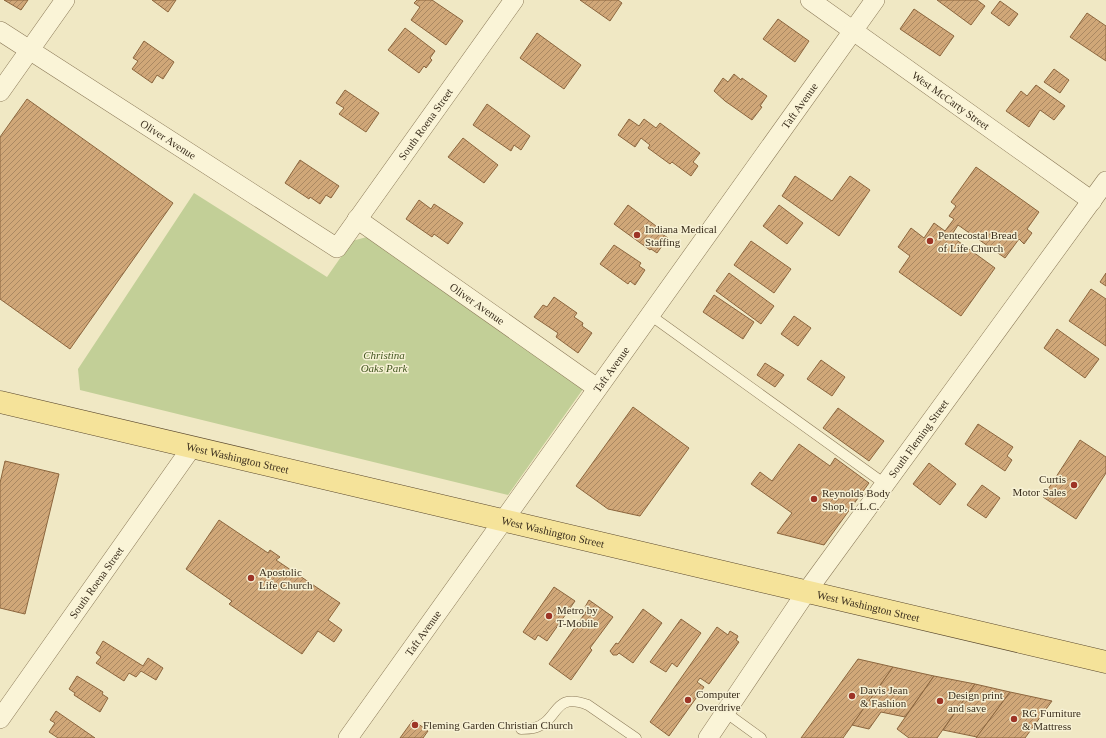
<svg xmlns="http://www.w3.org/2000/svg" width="1106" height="738" font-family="Georgia,serif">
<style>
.green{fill:#c2cf97}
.building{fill:url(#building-hatch);stroke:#8c663e}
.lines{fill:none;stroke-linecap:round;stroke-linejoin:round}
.service-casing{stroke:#8c7a59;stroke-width:11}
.minor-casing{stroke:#8c7a59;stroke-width:20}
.primary-casing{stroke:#59472d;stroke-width:23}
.service{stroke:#faf4d7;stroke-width:10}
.minor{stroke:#faf4d7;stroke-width:19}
.primary{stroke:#f5e39a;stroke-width:22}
.poi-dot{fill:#9d3426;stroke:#f7f1d4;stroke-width:1.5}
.labels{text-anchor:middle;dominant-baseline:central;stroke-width:3;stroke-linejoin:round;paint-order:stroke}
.street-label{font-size:11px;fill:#3b2f1e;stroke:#f7f1d4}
.poi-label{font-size:11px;fill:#3b2f1e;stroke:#f7f1d4;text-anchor:start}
.park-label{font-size:11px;font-style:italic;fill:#455823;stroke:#f7f1d4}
</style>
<defs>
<pattern id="building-hatch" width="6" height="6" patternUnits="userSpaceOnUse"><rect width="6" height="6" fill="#d0a778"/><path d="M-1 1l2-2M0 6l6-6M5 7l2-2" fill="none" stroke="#aa8862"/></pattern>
</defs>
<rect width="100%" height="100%" fill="#f0e8c4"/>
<path class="green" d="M194,193L327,277L352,241L378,234L588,382L508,495L80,390L78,369Z"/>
<g class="building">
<path d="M4,0H28L21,10Z"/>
<path d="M152,0H176L168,12Z"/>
<path d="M417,0H432L463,21L446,45L411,20L420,7L414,3Z"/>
<path d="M580,0H618L622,3L610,21Z"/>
<path d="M937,0H977L985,6L971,25Z"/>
<path d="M1000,1L1018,14L1009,26L991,13Z"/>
<path d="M914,9L954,36L940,56L900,29Z"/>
<path d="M1087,13L1106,26V61L1070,37Z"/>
<path d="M778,19L809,41L795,62L763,39Z"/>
<path d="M405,28L435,51L430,58L432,60L426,68L424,66L419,73L388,50Z"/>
<path d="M537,33L581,65L564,89L520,58Z"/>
<path d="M144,41L174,62L163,79L157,75L152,83L132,69L138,61L133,58Z"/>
<path d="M1054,69L1069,80L1060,93L1044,82Z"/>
<path d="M734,74L741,80L742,78L767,96L760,106L762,107L752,120L725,101L714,91L723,78L728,82Z"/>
<path d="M1036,85L1065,106L1054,120L1040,110L1029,127L1006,111L1021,91L1027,96Z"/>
<path d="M345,90L379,113L366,132L339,114L344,108L336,103Z"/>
<path d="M27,99L173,203L70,349L0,299V137Z"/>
<path d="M487,104L530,136L521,150L514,145L511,151L473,125Z"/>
<path d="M629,119L639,126L644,119L656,128L660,123L700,153L693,162L698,166L691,176L672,162L670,164L648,148L650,145L641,138L635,147L618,135Z"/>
<path d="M463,138L498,165L484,183L448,157Z"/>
<path d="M300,160L339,186L331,198L326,195L320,204L310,197L309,199L285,183Z"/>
<path d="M976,167L1039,212L1027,229L1032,233L1024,244L1019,239L1005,258L958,225L951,236L995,268L961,316L899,272L910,256L898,247L911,228L924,238L934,223L945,231L954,219L949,216L956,206L951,202Z"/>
<path d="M795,176L832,201L850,176L870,190L839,236L782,196Z"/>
<path d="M419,200L431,209L434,204L463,223L448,244L434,234L432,237L406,219Z"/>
<path d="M628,205L664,232L662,234L668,238L657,253L651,249L650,250L614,224Z"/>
<path d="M779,205L803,223L787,244L763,226Z"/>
<path d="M751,241L791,269L774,293L734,265Z"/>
<path d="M614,245L641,263L639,266L645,270L635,285L630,281L628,284L600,264Z"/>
<path d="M729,273L774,306L761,324L716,291Z"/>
<path d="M1106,273V286L1100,282Z"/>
<path d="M1091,289L1106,299V346L1069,321Z"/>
<path d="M714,295L754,322L743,339L703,312Z"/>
<path d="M554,297L577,313L574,317L583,323L582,326L592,333L578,353L556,337L558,333L534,317L543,305L547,307Z"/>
<path d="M794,316L811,328L798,346L781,334Z"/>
<path d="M1057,329L1099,359L1085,378L1044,348Z"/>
<path d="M821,360L845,377L832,396L807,379Z"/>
<path d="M765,363L784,375L775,387L757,375Z"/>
<path d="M633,407L689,448L640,516L608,509L576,486Z"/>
<path d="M838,408L884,441L869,461L823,428Z"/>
<path d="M978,424L1013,447L1007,456L1012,460L1005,471L965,444Z"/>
<path d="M1080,440L1106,457V473L1076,519L1043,497Z"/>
<path d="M799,444L830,466L835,458L869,483L824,545L777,533L792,513L751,484L760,472L772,481Z"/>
<path d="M5,461L59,474L25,614L0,608V483Z"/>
<path d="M929,463L956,484L940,505L913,484Z"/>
<path d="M982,485L1000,498L986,518L967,505Z"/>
<path d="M219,520L268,553L270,550L280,557L276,560L340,603L328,620L342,630L334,642L318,631L302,654L229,604L232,601L186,569Z"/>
<path d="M554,587L575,601L547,641L538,635L535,640L523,632Z"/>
<path d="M589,600L613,617L590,648L592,650L571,680L549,664L588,609L585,607Z"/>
<path d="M643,609L662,623L633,663L619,653L617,655H613L610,651L616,643L618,644Z"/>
<path d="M681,619L701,633L677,667L672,663L666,672L650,662Z"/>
<path d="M717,627L728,635L730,631L738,636L736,640L739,642L709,684L700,678L697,682L704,687L669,736L650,722Z"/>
<path d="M103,641L143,666L148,658L163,668L156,680L141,671L136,677L129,673L124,681L96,663L101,657L96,653Z"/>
<path d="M858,659L893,667L843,738H801Z"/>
<path d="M893,667L934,676L905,717L881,712L869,729L852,725Z"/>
<path d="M77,676L103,692L102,694L108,698L100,712L74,695L75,693L69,689Z"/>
<path d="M934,676L975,684L937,738H909L897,729Z"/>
<path d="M975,684L1010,692L977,737L943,730Z"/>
<path d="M1010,692L1052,701L1025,738H976Z"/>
<path d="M56,711L95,738H58L49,732L55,723L50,720Z"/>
<path d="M413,720L428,731L423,738H400Z"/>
</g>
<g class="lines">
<g class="service-casing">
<g id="service">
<path d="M650,315L885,484"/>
<path d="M725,712L761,738"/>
<path d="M521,729C525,729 530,729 534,728C560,721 552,691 588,705L636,738"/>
</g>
</g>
<g class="minor-casing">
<g id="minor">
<path id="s1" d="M810,0L1092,201"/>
<path id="s2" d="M0,31L337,248L514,0"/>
<path d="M0,92L65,0"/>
<path id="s3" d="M357,219L597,388"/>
<path id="s4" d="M0,719L192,447"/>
<path id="s5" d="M348,738L875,0"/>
<path id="s6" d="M708,738L807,591L1106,181"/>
</g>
</g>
<g class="primary-casing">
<g id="primary">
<path id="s7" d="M0,402L1106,662"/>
</g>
</g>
<use href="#service" class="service"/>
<use href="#minor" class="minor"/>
<use href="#primary" class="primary"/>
</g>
<g class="poi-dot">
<circle cx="637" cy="235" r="4"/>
<circle cx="930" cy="241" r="4"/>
<circle cx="1074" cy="485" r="4"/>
<circle cx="814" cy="499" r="4"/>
<circle cx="251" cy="578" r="4"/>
<circle cx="549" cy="616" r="4"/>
<circle cx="852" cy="696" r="4"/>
<circle cx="688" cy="700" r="4"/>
<circle cx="940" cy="701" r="4"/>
<circle cx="1014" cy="719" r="4"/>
<circle cx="415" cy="725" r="4"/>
</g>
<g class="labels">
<g class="street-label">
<text stroke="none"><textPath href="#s1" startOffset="173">West McCarty Street</textPath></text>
<text stroke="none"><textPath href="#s5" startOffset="777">Taft Avenue</textPath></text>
<text stroke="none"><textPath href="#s2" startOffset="553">South Roena Street</textPath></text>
<text stroke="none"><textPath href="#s2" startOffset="200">Oliver Avenue</textPath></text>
<text stroke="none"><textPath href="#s3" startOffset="147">Oliver Avenue</textPath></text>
<text stroke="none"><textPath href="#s5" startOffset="453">Taft Avenue</textPath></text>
<text stroke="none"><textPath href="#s6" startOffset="366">South Fleming Street</textPath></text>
<text stroke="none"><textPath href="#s7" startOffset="244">West Washington Street</textPath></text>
<text stroke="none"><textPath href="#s7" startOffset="568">West Washington Street</textPath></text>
<text stroke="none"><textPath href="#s4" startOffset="167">South Roena Street</textPath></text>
<text stroke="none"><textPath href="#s7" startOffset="892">West Washington Street</textPath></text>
<text stroke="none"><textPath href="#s5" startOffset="129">Taft Avenue</textPath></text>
</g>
<g class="poi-label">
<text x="645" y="229">Indiana Medical<tspan x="645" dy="13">Staffing</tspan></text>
<text x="938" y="235">Pentecostal Bread<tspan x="938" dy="13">of Life Church</tspan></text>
<text x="1066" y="479" text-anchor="end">Curtis<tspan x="1066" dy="13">Motor Sales</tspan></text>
<text x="822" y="493">Reynolds Body<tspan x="822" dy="13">Shop, L.L.C.</tspan></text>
<text x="259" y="572">Apostolic<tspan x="259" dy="13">Life Church</tspan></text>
<text x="557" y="610">Metro by<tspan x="557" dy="13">T-Mobile</tspan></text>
<text x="860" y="690">Davis Jean<tspan x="860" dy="13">&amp; Fashion</tspan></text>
<text x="696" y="694">Computer<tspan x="696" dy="13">Overdrive</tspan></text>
<text x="948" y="695">Design print<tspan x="948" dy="13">and save</tspan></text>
<text x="1022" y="713">RG Furniture<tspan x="1022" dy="13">&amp; Mattress</tspan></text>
<text x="423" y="725">Fleming Garden Christian Church</text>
</g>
<g class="park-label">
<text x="384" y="355">Christina<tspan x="384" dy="13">Oaks Park</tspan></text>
</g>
</g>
</svg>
